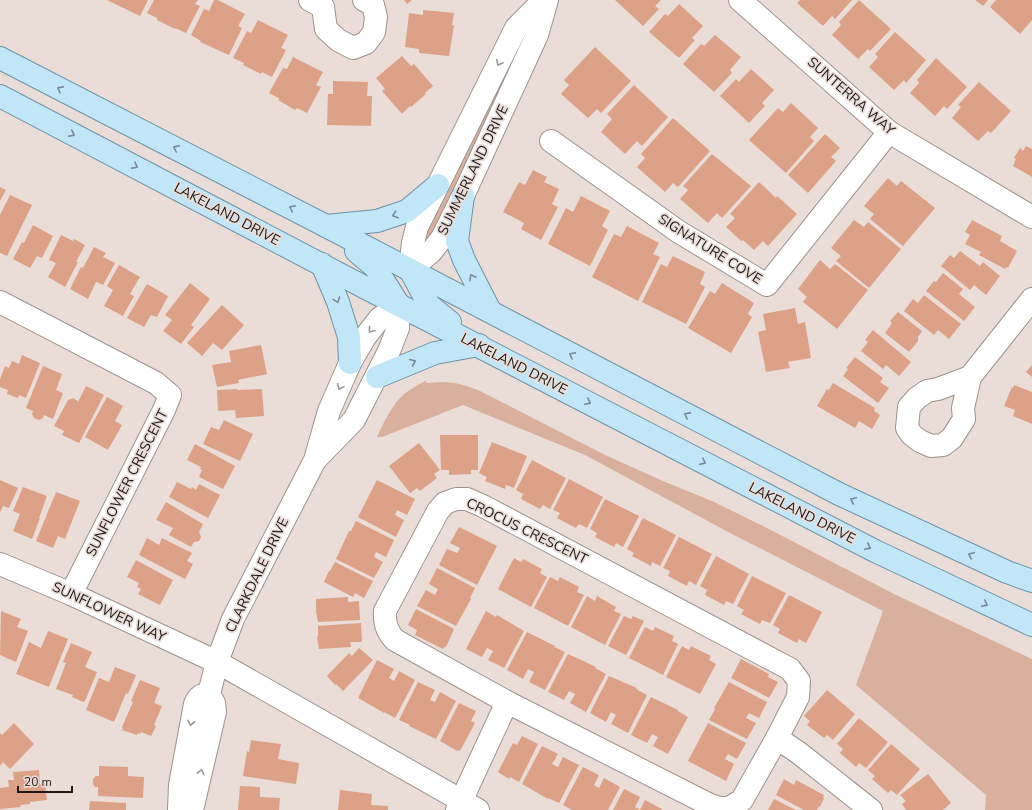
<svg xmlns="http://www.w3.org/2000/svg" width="1032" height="810" font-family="'Nunito Sans',sans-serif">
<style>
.green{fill:#d9af9d}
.building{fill:#dca187}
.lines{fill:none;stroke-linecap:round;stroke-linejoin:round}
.minor-casing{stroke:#9d928d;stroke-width:24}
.major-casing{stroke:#6d93a6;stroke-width:24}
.minor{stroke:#fff;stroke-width:22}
.major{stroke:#c1e6f8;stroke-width:22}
.oneway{stroke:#9a9897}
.oneway2{stroke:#788a93}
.labels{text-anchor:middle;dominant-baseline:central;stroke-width:3.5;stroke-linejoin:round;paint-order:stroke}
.street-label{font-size:14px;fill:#1e1918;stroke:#eaddd8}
</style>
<rect width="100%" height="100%" fill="#eaddd8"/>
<g class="green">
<path d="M518,51L524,57L426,245L420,239Z"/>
<path d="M425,381L427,383C450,381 458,382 480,391L605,455L663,481L714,502L765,527L896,595L1032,659V810H985L986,795L856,685L883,611L730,533L585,455L463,405L382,437H377C384,422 391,406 404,394C410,389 418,385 425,381Z"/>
</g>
<g class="building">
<path d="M107,0H148L140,16Z"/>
<path d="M154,0H198L195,4L200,6L186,33L175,28V29L157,20V18L147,13Z"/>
<path d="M214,0H218L245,14L238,26L242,28L229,55L200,42L201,41L191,35L204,9L209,11Z"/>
<path d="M404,0H412L407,4Z"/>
<path d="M615,0H661L655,6L659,9L643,26Z"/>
<path d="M800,0H852L835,19L832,16L823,26L797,3Z"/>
<path d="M859,0L891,29L870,51L868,49L858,59L832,35L841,25L839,22Z"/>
<path d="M975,0H988L983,6Z"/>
<path d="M996,0H1032V20L1020,34L990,7Z"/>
<path d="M679,4L703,26L692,38L695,40L679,58L649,32L665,14L668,16Z"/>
<path d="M423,10L454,13L452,25H454L449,56L419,53V49L405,47L409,13L423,15Z"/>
<path d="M258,20L288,35L281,48L286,50L272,77L262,72L261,74L243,65L244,63L233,58L247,31L251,33Z"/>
<path d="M895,32L926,60L906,83L904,80L894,90L869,67L878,57L875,54Z"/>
<path d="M715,35L741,57L730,70L732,73L714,92L683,64L701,44L704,46Z"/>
<path d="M595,47L631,81L601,113L597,109L588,118L561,94L569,85L564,80Z"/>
<path d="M402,56L411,66L414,64L433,86L425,93L426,94L411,107L410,106L402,114L382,91L385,89L376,78Z"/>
<path d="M293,57L323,72L316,85L321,87L307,113L297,108L295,110L278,100L280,99L269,93L283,68L287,69Z"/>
<path d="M936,58L967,87L947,109L944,106L935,116L910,93L919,83L917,80Z"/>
<path d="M751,69L774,90L762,103L765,106L749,123L720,96L736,79L739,82Z"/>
<path d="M333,81L368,82L367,96H372L371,126L327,125L328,94H333Z"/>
<path d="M979,82L1011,111L991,133L988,131L978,141L952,118L961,107L958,105Z"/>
<path d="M634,85L668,117L642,146L637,141L625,154L601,132L612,119L607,114Z"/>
<path d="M791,103L818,128L810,137L814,141L786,173L749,140L778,108L783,112Z"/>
<path d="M673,118L710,151L678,187L673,183L665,192L637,167L645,158L641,154Z"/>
<path d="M825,134L840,148L831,157L836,161L808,193L788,175Z"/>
<path d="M1026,146L1032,149V177L1013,166L1016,159L1014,158L1020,148L1023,151Z"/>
<path d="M712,154L751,186L722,218L717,213L708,223L680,199L688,190L683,186Z"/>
<path d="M533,170L547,177L544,182L559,189L552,204L558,207L541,240L521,229L524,223L503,212L519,182L525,185Z"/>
<path d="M888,178L897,186L901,181L935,208L903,246L870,219L874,214L864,206Z"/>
<path d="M759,182L776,198L777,196L797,214L768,246L763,241L754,250L743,240L741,241L726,227L735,218L730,214Z"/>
<path d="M0,187L6,190L0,201Z"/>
<path d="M10,195L32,205L7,256L0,253V215Z"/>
<path d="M581,196L610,211L602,226L608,230L590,266L548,244L566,208L573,212Z"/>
<path d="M854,220L864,227L868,222L901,249L869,288L836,261L841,256L831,248Z"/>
<path d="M972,220L1002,236L1000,241L1017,251L1008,268L1006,267L1005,269L979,255L981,252L965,244L970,235L965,232Z"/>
<path d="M33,225L53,236L42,258L37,256L30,268L13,259L22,242L24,243Z"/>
<path d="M627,226L659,243L653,254L660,257L638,301L592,277L614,234L621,237Z"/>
<path d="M61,235L73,241L74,239L85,245L76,262H78L65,287L48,277L56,263L49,260Z"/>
<path d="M94,247L106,253L103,257L115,263L103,285L96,282L88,299L70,289L81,267L83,268Z"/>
<path d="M960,251L980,266L983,262L1000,276L986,295L974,285L970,290L941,266L950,255L954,258Z"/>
<path d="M673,256L705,272L700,284L705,287L686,324L642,302L661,264L667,267Z"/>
<path d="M820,260L830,269L835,264L868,290L837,329L803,302L807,297L798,289Z"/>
<path d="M119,265L140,277L130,294L134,296L123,316L104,306L113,290L107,286Z"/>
<path d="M943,273L963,289L959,294L975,307L964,321L926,291L934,281L936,282Z"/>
<path d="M190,283L210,299L191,325L194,327L181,344L163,331L172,320L165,315Z"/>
<path d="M722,283L754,303L748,314L752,317L731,353L688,328L710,291L715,294Z"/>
<path d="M147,284L168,296L157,317L151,315L144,327L127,318Z"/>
<path d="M924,295L961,324L949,339L938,330L934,335L904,311L913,299L918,303Z"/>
<path d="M222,305L244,325L222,350L213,343L202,356L187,343Z"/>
<path d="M795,308L798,324L805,322L811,358L788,362L790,368L766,372L758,332L766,330L763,314Z"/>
<path d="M898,312L922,331L918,337V341L909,352L885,333L892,323L890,321Z"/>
<path d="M873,330L911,362L899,376L886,365L883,369L861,351L868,342L865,340Z"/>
<path d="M261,345L267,374L238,380L239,383L217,387L212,365L231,362L229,351Z"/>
<path d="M22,355L40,363L26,398L19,395L18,398L7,394L8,390L0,387V379L5,366L9,368L12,361L19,364Z"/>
<path d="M855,357L883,378L880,382L889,388L878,403L843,376L848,369L846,368Z"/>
<path d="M1032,365V377L1026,372Z"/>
<path d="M43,366L62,374L56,390L63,393L53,419L44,415L43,418L39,420L34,418L32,414L33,411L26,408Z"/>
<path d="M833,383L875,408L874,411L880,415L872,429L859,421L855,428L817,406L827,389L829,390Z"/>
<path d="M1014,385L1032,392V424L1013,416L1015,410L1004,406L1012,387L1013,388Z"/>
<path d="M86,386L104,395L79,443L62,435L64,431L54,426L68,400L73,398L78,401V402Z"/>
<path d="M237,389V390L262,389L264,416L236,418L235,410L218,411L217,390Z"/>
<path d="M107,397L123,406L115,421L122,425L108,450L85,437Z"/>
<path d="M224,420L253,434L240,461L203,444L211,427L219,430Z"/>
<path d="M440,435H478V470H471V474L449,475V470H441Z"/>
<path d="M492,442L527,456L514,488L506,485L505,489L485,481L487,477L479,473Z"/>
<path d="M419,443L440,470L434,474L437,478L420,491L417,488L410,493L389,466Z"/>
<path d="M195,444L235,466L223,489L199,477L202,470L200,469L201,467L187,460Z"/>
<path d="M532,460L566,478L550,509L543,505L540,509L521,499L523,494L516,490Z"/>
<path d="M569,479L603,497L587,528L579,524L576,528L557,518L560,513L553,510Z"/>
<path d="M0,480L18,488L9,508L3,506L0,513Z"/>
<path d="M377,480L415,499L407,515L397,510L395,515L404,520L396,537L358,517Z"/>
<path d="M177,482L191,489L192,487L196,490L199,484L220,495L208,518L169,497Z"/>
<path d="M23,487L47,496L39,518H40L32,539L13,531L20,514L13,511Z"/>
<path d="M56,492L80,501L65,539L58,536L53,548L36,541Z"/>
<path d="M605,499L639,516L623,547L616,543L614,547L595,537L597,533L590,529Z"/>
<path d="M166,502L203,524L199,532L201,537L199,541L194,542L191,547L169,535L173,528L156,520Z"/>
<path d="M643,518L676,535L660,566L652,562L651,566L632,556L634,553L627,549Z"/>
<path d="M356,521L394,540L386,557L376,552L374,557L383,562L374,578L336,559L349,531H351Z"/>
<path d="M459,527L497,546L477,585L439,565L447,549L457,553L460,548L450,543Z"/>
<path d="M679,537L712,554L696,585L689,581L687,586L668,576L670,571L663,568Z"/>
<path d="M147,538L159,545L162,538L192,553L187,561L193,564L185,579L139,555Z"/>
<path d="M716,556L749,574L733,604L726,601L724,605L705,595L707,590L700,586Z"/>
<path d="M514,558L521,562L523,559L542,569L540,573L547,577L531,607L498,589Z"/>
<path d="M136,560L173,580L160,605L138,594L141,589L137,587L139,583L127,577Z"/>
<path d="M335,562L373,581L364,598L355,593L353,597L324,582L329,571H330Z"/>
<path d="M437,568L475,588L470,598L471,599L456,626L417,606L426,590L435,595L438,589L429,584Z"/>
<path d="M752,576L786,593L770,623L762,620L760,624L741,614L744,610L737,606Z"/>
<path d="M550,577L558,581L560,577L579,587L577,592L584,595L568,626L534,608Z"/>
<path d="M789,595L822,612L806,643L799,639L797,643L778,633L780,629L773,625Z"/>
<path d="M587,596L595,601L597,596L616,607L614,611L621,614L605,645L571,627Z"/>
<path d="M348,597V602L359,601L360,620L318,622L316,612V599Z"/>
<path d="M416,609L454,629L446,647H445L443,649L415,635L417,630L408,625Z"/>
<path d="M1,611L21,619L17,627L28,631L16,662L0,655Z"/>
<path d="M486,611L496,617L497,615L524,631L504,668L488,660L493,651L487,648L482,657L466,649Z"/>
<path d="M624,616L631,619L633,616L644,621L626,655L608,646Z"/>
<path d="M361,623L362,642H350L351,647L319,649L317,637L318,636V626Z"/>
<path d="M645,627L653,631L655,627L674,636L672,641L678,644L663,675L629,658Z"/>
<path d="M48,631L68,639L49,687L16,674L29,642L41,648Z"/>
<path d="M527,632L555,646L554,647L565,652L545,690L529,682L534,672L528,669L523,679L507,670Z"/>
<path d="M71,643L92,652L85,667L97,672L85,701L83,702L72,697L73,695L56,689L66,663L63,662Z"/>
<path d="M682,646L689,650L691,646L711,656L709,660L716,664L700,694L666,677Z"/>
<path d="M359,648L373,660L343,691L336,684L335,685L327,676L349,653L352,656Z"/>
<path d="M568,654L596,667L595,668L606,674L586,712L570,703L575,694L569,691L564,700L548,692Z"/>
<path d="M741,659L769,674L768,677L778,682L769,698L731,678Z"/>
<path d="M377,660L394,669L389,678L394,681L399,671L415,680L395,718L384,712V713L358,698Z"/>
<path d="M115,667L136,675L128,694L126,693L114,722L86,710L99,678L109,682Z"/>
<path d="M609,676L637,688L636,689L647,695L628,733L611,724L616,715L611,712L606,722L590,713Z"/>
<path d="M140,680L160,688L154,703L162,706L154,725L156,726L151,736L141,732L140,734L138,733L137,735L122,730L123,728L122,727L133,702L131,701Z"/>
<path d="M418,682L435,690L430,700L435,702L440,692L456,701L436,739L409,726L410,725L399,720Z"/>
<path d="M729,682L767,702L759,718L749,713L746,718L756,723L747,739L709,720L715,709L714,708Z"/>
<path d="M827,690L855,714L833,740L827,735L824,738L807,725L810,721L804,716Z"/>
<path d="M651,697L678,710V711L688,717L668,754L653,746L658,737L652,734L647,743L631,735Z"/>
<path d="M459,703L476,711L471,721L475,723L460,751L458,750L457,751L440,741Z"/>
<path d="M859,718L888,742L866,768L859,763L856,767L840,753L843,749L837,744Z"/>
<path d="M14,723L34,744L10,769L3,762L0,766V733L2,735Z"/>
<path d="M708,723L746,743L737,759L728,754L725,759L734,764L726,781L688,761Z"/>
<path d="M522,736L538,744L519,782L510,777L509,779L498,772L513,743L517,745Z"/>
<path d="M251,740L281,744L278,759L299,763L296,784L243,776L247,751L249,752Z"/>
<path d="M891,744L920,769L897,795L891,790L888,793L872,779L875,776L868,770Z"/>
<path d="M542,746L558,754L552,764L558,767L563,757L579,765L559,803L548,798V799L522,784Z"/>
<path d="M99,766L128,767V776L144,777L143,798L98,796V787H95L93,784V779L96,776H99Z"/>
<path d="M583,767L599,775L594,785L599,788L604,778L620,787L608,810H572L563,805Z"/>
<path d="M39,770L40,784H45L47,800L30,802V804L20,805L21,807L0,809V788L9,787L8,780H14L13,772Z"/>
<path d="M928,774L951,803L943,810H906L902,804L906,801L900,795Z"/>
<path d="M784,779L794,785L796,780L824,795L823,798H824L820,807L819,806L817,810H804L776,795Z"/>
<path d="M240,786L260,787V797L280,798L279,810H238Z"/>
<path d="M624,789L640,797L635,807L640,810L645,800L662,809L661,810H613Z"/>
<path d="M340,790L372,794L371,805L388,806V810H338Z"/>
<path d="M774,799L796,810H768Z"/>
<path d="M90,801L126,803V810H89Z"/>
</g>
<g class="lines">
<g class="minor-casing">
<g id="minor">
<path d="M310,0L323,7L326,29L338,40L353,48L366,43L374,32L376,17L373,5L364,0"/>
<path d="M740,0L889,132L1032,217"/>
<path d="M551,141L679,232L767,285L889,132"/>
<path d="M410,270L431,252L442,238L463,196L537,35L547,0"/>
<path d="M410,270L413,243L417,227L438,185L516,28L544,0"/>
<path d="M0,302L156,383L170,395L164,410L71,594"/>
<path d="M970,377L938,389L927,391L917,398L909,407L907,428L912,435L920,441L931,446L943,445L952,438L964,419L963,408L970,377L1032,299"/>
<path d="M317,458L354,420L389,351L398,328L399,305"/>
<path d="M456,499H467L483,506L790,669L799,681L798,697L777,738L742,800L729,808H720L710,805L507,702L395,640C387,632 384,623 385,611L438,511L445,503Z"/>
<path d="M0,564L71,594L217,662L478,810"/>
<path d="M777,738L799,753L871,810"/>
<path d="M179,810L180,785L195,704C198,697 201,694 209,694"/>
<path d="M192,810L215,712L214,703L209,694L217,662L233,619L315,460L329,411L350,363L365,337L380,318L399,305"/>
<path d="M457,810L507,702"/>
</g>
</g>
<g class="major-casing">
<g id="major">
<path d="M0,58L326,226L839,494L1007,572L1032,581"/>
<path d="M0,96L364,287L875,551L1032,625"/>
<path d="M463,196L457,241L464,260L490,311"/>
<path d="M326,226L377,221L407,211L438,185"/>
<path d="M356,251L375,267L399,305"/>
<path d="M322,264L338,302L349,337L350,363"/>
<path d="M410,270L429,305L450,322"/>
<path d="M377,377L435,353L479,345"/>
</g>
</g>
<use href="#minor" class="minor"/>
<use href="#major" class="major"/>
</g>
<defs><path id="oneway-chevron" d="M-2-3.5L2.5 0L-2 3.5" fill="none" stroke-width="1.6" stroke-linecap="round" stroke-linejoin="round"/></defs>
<g class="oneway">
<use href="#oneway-chevron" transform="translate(499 63) rotate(117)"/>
<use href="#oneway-chevron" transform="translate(371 330) rotate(128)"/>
<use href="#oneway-chevron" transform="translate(340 387) rotate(114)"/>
<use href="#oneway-chevron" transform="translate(191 723) rotate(101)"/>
<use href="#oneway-chevron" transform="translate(201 772) rotate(-77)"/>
</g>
<g class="oneway2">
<use href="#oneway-chevron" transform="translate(60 89) rotate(-153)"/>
<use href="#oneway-chevron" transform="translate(72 134) rotate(27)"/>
<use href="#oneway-chevron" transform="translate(176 148) rotate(-153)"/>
<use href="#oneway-chevron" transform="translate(135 166) rotate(28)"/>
<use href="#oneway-chevron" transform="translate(292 208) rotate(-153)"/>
<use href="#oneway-chevron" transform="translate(395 215) rotate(161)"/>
<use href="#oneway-chevron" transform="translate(472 277) rotate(-117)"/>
<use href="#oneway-chevron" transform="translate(337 300) rotate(70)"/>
<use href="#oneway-chevron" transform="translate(572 355) rotate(-152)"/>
<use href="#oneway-chevron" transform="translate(413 362) rotate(-22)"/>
<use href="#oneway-chevron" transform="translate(588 402) rotate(27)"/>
<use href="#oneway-chevron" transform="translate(687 415) rotate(-152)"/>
<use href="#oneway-chevron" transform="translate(703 462) rotate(27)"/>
<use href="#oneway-chevron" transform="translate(853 500) rotate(-155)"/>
<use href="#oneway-chevron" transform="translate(868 547) rotate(27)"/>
<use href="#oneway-chevron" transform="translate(971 555) rotate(-155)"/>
<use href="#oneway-chevron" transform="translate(985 604) rotate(26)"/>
</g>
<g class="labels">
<g class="street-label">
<text transform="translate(851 96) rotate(41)">SUNTERRA WAY</text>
<text transform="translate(473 170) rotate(-64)">SUMMERLAND DRIVE</text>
<text transform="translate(227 214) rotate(28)">LAKELAND DRIVE</text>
<text transform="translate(710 249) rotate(32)">SIGNATURE COVE</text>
<text transform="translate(514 364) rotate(27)">LAKELAND DRIVE</text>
<text transform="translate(127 483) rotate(-63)">SUNFLOWER CRESCENT</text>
<text transform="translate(802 513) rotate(27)">LAKELAND DRIVE</text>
<text transform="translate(527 531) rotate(26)">CROCUS CRESCENT</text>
<text transform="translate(257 575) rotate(-64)">CLARKDALE DRIVE</text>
<text transform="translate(109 612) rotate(25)">SUNFLOWER WAY</text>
</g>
</g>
<path d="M18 786v6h54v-6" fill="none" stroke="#1e1918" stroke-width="2"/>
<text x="24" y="786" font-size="12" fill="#1e1918" stroke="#eaddd8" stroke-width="3" paint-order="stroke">20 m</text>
</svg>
